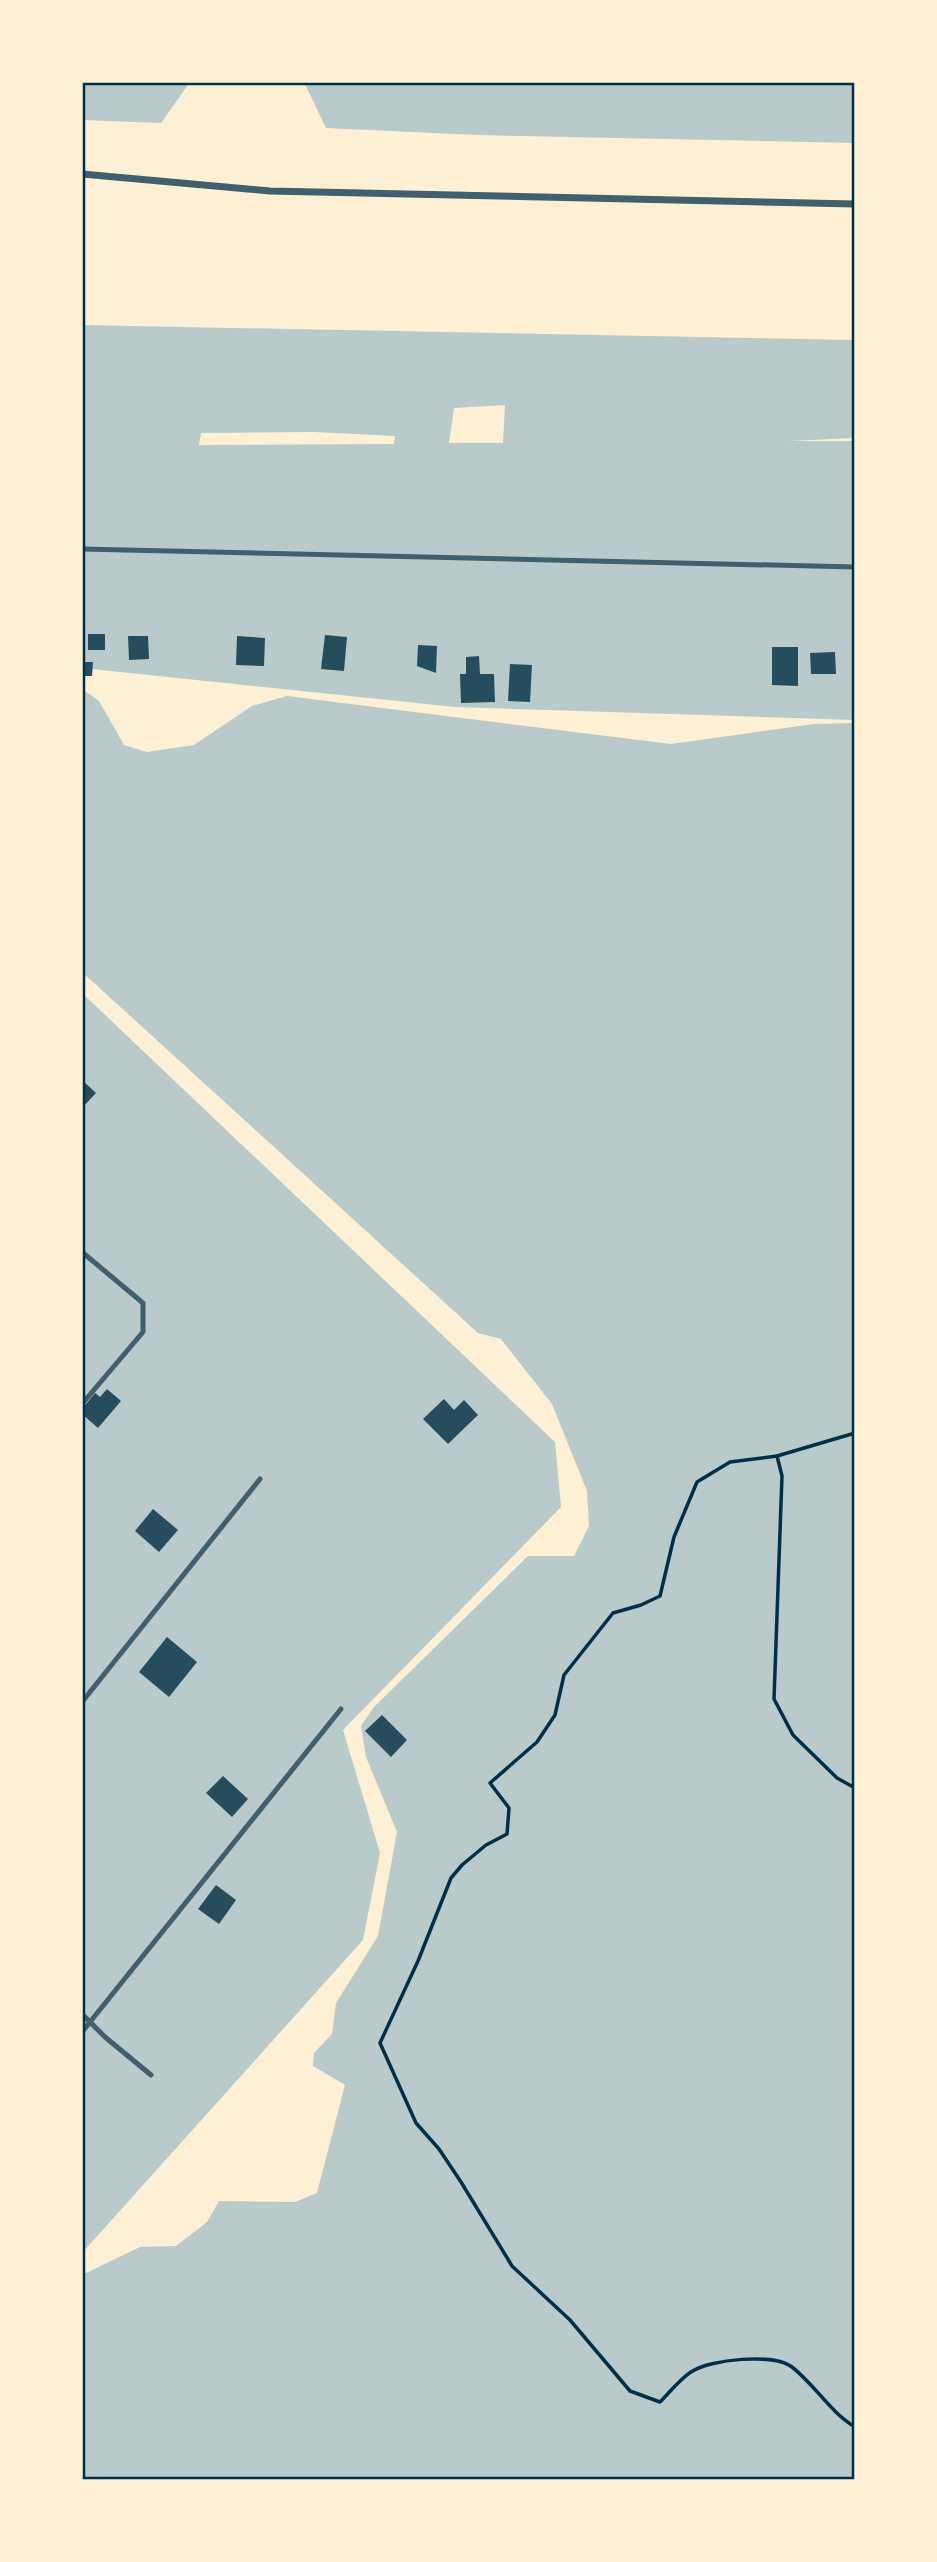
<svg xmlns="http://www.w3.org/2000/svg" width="937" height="2562" font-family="'Fira Sans Condensed',sans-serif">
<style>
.green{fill:#b9caca;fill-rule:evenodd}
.building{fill:#264d5e}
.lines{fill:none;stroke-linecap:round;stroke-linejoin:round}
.path{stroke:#003049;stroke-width:3.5}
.service{stroke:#3f606c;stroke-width:5}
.minor{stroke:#3f606c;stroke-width:7}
.neatline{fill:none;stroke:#003049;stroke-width:2.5}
</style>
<rect width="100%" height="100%" fill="#fdf0d5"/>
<g class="green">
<path d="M82,82H190L161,123L82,120Z"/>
<path d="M304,82H855V143L477,135L326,128Z"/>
<path d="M82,325L855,340V438L788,441H855V720L455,707L82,668ZM505,405L503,443H449L454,408ZM314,432L395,436L394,444L199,445L201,433Z"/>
<path d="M82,689L99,701L124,745L147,752L194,745L252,706L287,696L671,744L814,724L855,723V2480H82V2275L140,2247L176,2246L207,2222L219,2201L295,2202L317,2193L345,2085L313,2066L314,2053L332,2034L336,2003L378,1936L397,1832L366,1757L361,1726L374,1707L528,1556H574L589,1526L587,1491L552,1404L501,1339L478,1333L82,972Z"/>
<path d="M82,993L555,1442L561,1507L343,1730L380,1853L363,1940L82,2253Z"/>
</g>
<g class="building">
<rect x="88" y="634" width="17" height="16"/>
<path d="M325,635L347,637L344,671L321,669Z"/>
<path d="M128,636H148L149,659L129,660Z"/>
<path d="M237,636L265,638L264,666L236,665Z"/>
<path d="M418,645L437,646L436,673L417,666Z"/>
<path d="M772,647H798V686L772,685Z"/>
<path d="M835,652L836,674H811L810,653Z"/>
<path d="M479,656L480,674H494L495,702L461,703L460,674H466V657Z"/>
<path d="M82,662H93L92,676H82Z"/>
<path d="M510,664L532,665L530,702L508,701Z"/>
<path d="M82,1080L96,1093L82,1108Z"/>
<path d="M107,1389L121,1401L98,1428L82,1414V1409L95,1393L100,1397Z"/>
<path d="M444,1399L454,1410L464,1400L478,1415L448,1444L423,1419Z"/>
<path d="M153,1509L178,1530L159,1552L135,1531Z"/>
<path d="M167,1637L197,1662L169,1697L139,1672Z"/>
<path d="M382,1715L407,1740L391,1757L365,1731Z"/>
<path d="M223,1776L248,1799L232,1817L206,1793Z"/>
<path d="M216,1885L236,1900L219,1924L198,1909Z"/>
</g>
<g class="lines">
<g class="path">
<path d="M855,1433L777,1456L730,1462L697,1482L674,1537L660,1596L641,1605L613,1613L564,1675L555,1715L537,1742L490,1783L509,1808L507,1834L486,1845L462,1865L451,1878L418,1961L380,2043L416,2123L439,2149L461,2182L512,2266L570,2320L630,2391L660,2402C670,2392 680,2379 691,2372C710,2359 774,2353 792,2367C815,2385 830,2412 855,2427"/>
<path d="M777,1456L782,1476L774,1699L793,1735L837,1778L855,1788"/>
</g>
<g class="service">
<path d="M82,549L855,567"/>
<path d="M82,1252L143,1303V1332L82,1404"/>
<path d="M82,1702L260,1479"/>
<path d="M82,2014L105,2037L151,2075"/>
<path d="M82,2032L341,1709"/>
</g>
<path class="minor" d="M82,174L270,191L855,204"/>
</g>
<rect width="937" height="2562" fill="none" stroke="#fdf0d5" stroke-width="168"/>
<rect x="84" y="84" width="769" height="2394" class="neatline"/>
</svg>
